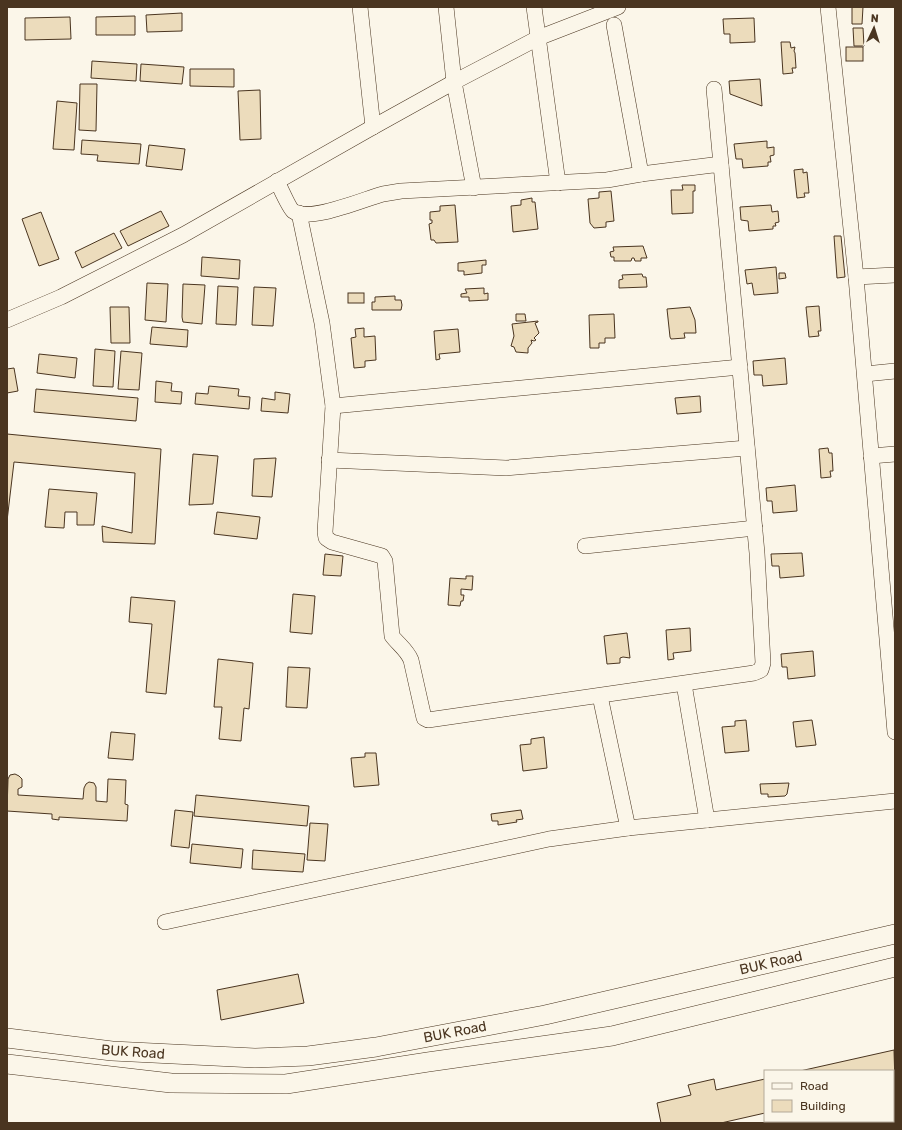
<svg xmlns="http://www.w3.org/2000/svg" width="902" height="1130" font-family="Rubik,sans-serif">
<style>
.building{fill:#ecdcbc;stroke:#4a3520}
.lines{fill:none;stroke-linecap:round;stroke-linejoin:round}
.minor-casing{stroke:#4a3520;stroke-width:16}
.major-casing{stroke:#4a3520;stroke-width:20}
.minor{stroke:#fbf6e9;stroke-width:15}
.major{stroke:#fbf6e9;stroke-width:19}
.labels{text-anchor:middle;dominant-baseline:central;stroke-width:3;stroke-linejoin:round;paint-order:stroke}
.street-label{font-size:14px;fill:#4a3520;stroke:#fbf6e9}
</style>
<rect width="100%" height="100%" fill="#fbf6e9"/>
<g class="building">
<path d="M852,7H863L862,24H852Z"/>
<path d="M182,13V31L147,32L146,15Z"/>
<path d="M135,16V35H96V17Z"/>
<path d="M70,17L71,39L25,40V18Z"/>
<path d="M754,18L755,42L730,43V34H724L723,19Z"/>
<path d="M853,28H863L864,46H854Z"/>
<path d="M781,42H790L791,48L795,47L794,51L795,53L796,68H792L793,73L783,74Z"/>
<rect x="846" y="47" width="17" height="14"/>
<path d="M92,61L137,64L136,81L91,78Z"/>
<path d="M141,64L184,67L182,84L140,81Z"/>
<path d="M190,69H234V87L190,86Z"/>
<path d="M760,79L762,106L730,94L729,81Z"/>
<path d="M80,84H97L96,131L79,130Z"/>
<path d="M260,90L261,139L240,140L238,91Z"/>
<path d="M57,101L77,103L74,150L53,149Z"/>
<path d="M82,140L141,144L139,164L97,161L98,155L81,154Z"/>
<path d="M767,141V148L774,147V155L770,156L771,162H768V166L743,168L742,159H736L734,144Z"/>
<path d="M149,145L185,149L182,170L146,166Z"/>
<path d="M803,169V173L807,172L809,193H804L805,197L797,198L794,170Z"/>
<path d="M682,185H695V191H693V213L672,214L671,190H683Z"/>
<path d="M611,191L614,221L606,222V227L594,228L590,223L588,199L599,198V192Z"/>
<path d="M532,198V202H535L538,229L513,232L511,206L521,205V200Z"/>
<path d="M455,205L458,242L436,243L434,240H431L429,224L432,223V220H430V212L440,211V206Z"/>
<path d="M771,205L772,212L778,211L779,222L775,223L776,226H773V229L749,231L748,221L741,220L740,207Z"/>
<path d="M161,211L169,226L128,246L120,231Z"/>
<path d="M41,212L59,259L39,266L22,219Z"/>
<path d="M114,233L122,248L82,268L75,252Z"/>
<path d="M834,236H841L845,277L837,278Z"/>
<path d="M643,246L647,258H641V261H635L634,258H632L631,261H614V257H611L610,252L614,251L613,247Z"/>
<path d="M202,257L240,260L239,279L201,276Z"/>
<path d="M486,260V265H482V273L464,275V271H458V263Z"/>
<path d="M776,267L778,293L754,295L752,283L747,284L745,270Z"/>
<path d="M779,273H785L786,278L779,279Z"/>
<path d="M642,274L643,277H646L647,287L619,288V280L623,279L622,275Z"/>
<path d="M147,283L168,284L166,322L145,320Z"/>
<path d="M183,284L205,285L202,324L183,322L182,317Z"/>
<path d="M218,286L238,287L236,325L216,324Z"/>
<path d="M254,287L276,288L273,326L252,325Z"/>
<path d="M484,288V294L488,293V300L469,301V297H461V294L467,293L465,289Z"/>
<rect x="348" y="293" width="16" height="10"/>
<path d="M395,296V300H401L402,305L401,310H372V302H375V297Z"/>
<path d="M819,306L821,331H818L819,336L809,337L806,307Z"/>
<path d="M110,307H129L130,343H111Z"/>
<path d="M690,307L695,320L696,333H684L685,338L671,339L670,337L667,309Z"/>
<path d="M516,314H525L526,321H516Z"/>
<path d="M614,314L615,338H605V343H599V348H590L589,315Z"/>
<path d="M538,321V322L535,323L539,333L534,338L536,340L534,341L531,340L532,343L528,348V353L516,352L514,347L511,346L514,336L512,324Z"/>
<path d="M152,327L188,330L187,347L150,344Z"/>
<path d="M364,328V337L375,336L376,360L365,361V367L354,368L351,338L356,337L355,329Z"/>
<path d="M458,329L460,352L439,354L440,359L436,360L434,331Z"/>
<path d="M95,349L115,351L113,387L93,386Z"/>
<path d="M121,351L142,353L139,390L118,389Z"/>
<path d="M39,354L77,358L75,378L37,373Z"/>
<path d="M785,358L787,384L763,386L762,375H754L753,361Z"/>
<path d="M14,368L18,391L7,393V369Z"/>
<path d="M156,381L172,383L171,391L182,392L181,404L155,402Z"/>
<path d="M209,386L239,389L238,396L250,397L249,409L195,404L196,393L208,394Z"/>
<path d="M36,389L138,398L136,421L34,412Z"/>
<path d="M275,392L290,394L288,413L261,411L262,398L275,400Z"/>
<path d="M700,396L701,412L677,414L675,398Z"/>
<path d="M7,434L161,449L155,544L103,542L102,526L132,533L135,473L14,462L7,521Z"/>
<path d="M828,448L829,453H832L833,471H830L831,477L821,478L819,449Z"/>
<path d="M193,454L218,456L213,504L189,505Z"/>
<path d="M276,458L272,497L252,496L254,459Z"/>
<path d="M795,485L797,511L773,513L772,501H767L766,488Z"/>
<path d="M49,489L97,493L94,525H77V512H65L64,528L45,527Z"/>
<path d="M217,512L260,517L257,539L214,534Z"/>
<path d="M802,553L804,576L780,578L779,566H772L771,554Z"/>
<path d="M325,554L343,556L341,576L323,575Z"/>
<path d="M466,576H473L472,590L461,589V595H464L463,601H461L460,606L448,605L450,578L466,579Z"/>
<path d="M293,594L315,596L312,634L290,632Z"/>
<path d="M131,597L175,601L166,694L146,692L152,624L129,622Z"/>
<path d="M690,628L691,651L673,653L674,659L668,660L666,630Z"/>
<path d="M627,633L630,658L623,657L620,658V663L607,664L604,636Z"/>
<path d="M813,651L815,676L788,679L787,667H782L781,654Z"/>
<path d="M218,659L253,663L249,709L244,708L241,741L219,739L222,707H214Z"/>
<path d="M288,667L310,668L307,708L286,707Z"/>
<path d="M746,720L749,751L725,753L722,727L735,726V721Z"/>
<path d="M812,720L816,745L796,747L793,722Z"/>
<path d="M111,732L135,734L133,760L108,758Z"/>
<path d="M544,737L547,768L523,771L520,745L531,744V739Z"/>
<path d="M365,753H376L379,785L354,787L351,758L365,757Z"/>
<path d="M15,774L19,776L22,779V787L18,789V795L83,799L84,788L86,784L89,782L94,783L96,787V801L107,802L108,779L126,780L125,804L128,805L127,821L59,817V820L52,819V814L7,811L8,779L10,775Z"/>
<path d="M789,783L787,794L785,796L768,797V794H761L760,784Z"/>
<path d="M196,795L309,806L307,826L194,816Z"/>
<path d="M175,810L193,812L189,848L171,846Z"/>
<path d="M521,810L523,819L516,820L517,822L498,825V821H492L491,814Z"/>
<path d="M310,823L328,824L325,861L307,860Z"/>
<path d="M192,844L243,849L241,868L190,863Z"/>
<path d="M253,850L305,854L303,872L252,869Z"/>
<path d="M298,974L304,1003L221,1020L217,990Z"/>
<path d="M894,1050L895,1084H893V1071H800Z"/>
<path d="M714,1079L716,1090L765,1079V1113L721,1123H661L657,1103L691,1095L688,1085Z"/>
<path d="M795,1121H825L826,1123H795Z"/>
</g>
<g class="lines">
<g class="minor-casing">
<g id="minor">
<path d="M360,7L373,127"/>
<path d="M446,7L454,82L474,188"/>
<path d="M534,7L558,183"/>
<path d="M828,7L856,277L895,732"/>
<path d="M614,25L641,174"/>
<path d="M277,181C280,187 289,208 293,211C309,223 364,199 383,194C389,193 395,192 401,191L607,180L641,174L713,165L721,166"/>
<path d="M299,213L322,323L333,406L325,532L326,538L332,542L382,556L385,561L392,636C398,644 407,650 411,660L424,718L428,720L754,673L761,670L763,663L757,553L714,89"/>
<path d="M856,277L895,275"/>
<path d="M7,320L61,297L183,235L373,127L454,82L538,38L618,7"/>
<path d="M865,374L895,371"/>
<path d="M333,406L740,367"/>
<path d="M871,456L895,454"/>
<path d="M329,460L506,468L747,448"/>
<path d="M585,546L755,528"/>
<path d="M684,684L707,820"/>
<path d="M600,696L628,828"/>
<path d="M165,922L549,839L628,828L895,801"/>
</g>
</g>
<g class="major-casing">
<g id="major">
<path d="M7,1038L112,1051L255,1058L308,1056L376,1047L545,1015L895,934"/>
<path d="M7,1064L171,1083L286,1084L428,1062L612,1036L895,967"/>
</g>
</g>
<use href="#minor" class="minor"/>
<use href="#major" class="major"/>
</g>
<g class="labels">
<g class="street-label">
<text transform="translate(771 963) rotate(-13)">BUK Road</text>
<text transform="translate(455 1032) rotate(-11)">BUK Road</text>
<text transform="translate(133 1052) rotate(4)">BUK Road</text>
</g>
</g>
<rect width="902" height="1130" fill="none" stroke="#4a3520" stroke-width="16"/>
<rect x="764" y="1070" width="130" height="52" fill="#fbf6e9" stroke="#b4a999"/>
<rect x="772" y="1083" width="20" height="6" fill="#fbf6e9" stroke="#b4a999"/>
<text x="800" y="1090" font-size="12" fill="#4a3520">Road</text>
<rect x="772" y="1100" width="20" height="12" fill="#ecdcbc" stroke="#b4a999"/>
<text x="800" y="1110" font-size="12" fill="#4a3520">Building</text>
<g transform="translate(874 28) rotate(4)" stroke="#fbf6e9" stroke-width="3" paint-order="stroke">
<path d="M0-3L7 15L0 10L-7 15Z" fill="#4a3520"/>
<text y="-6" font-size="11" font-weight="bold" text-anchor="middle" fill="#4a3520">N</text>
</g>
</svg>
